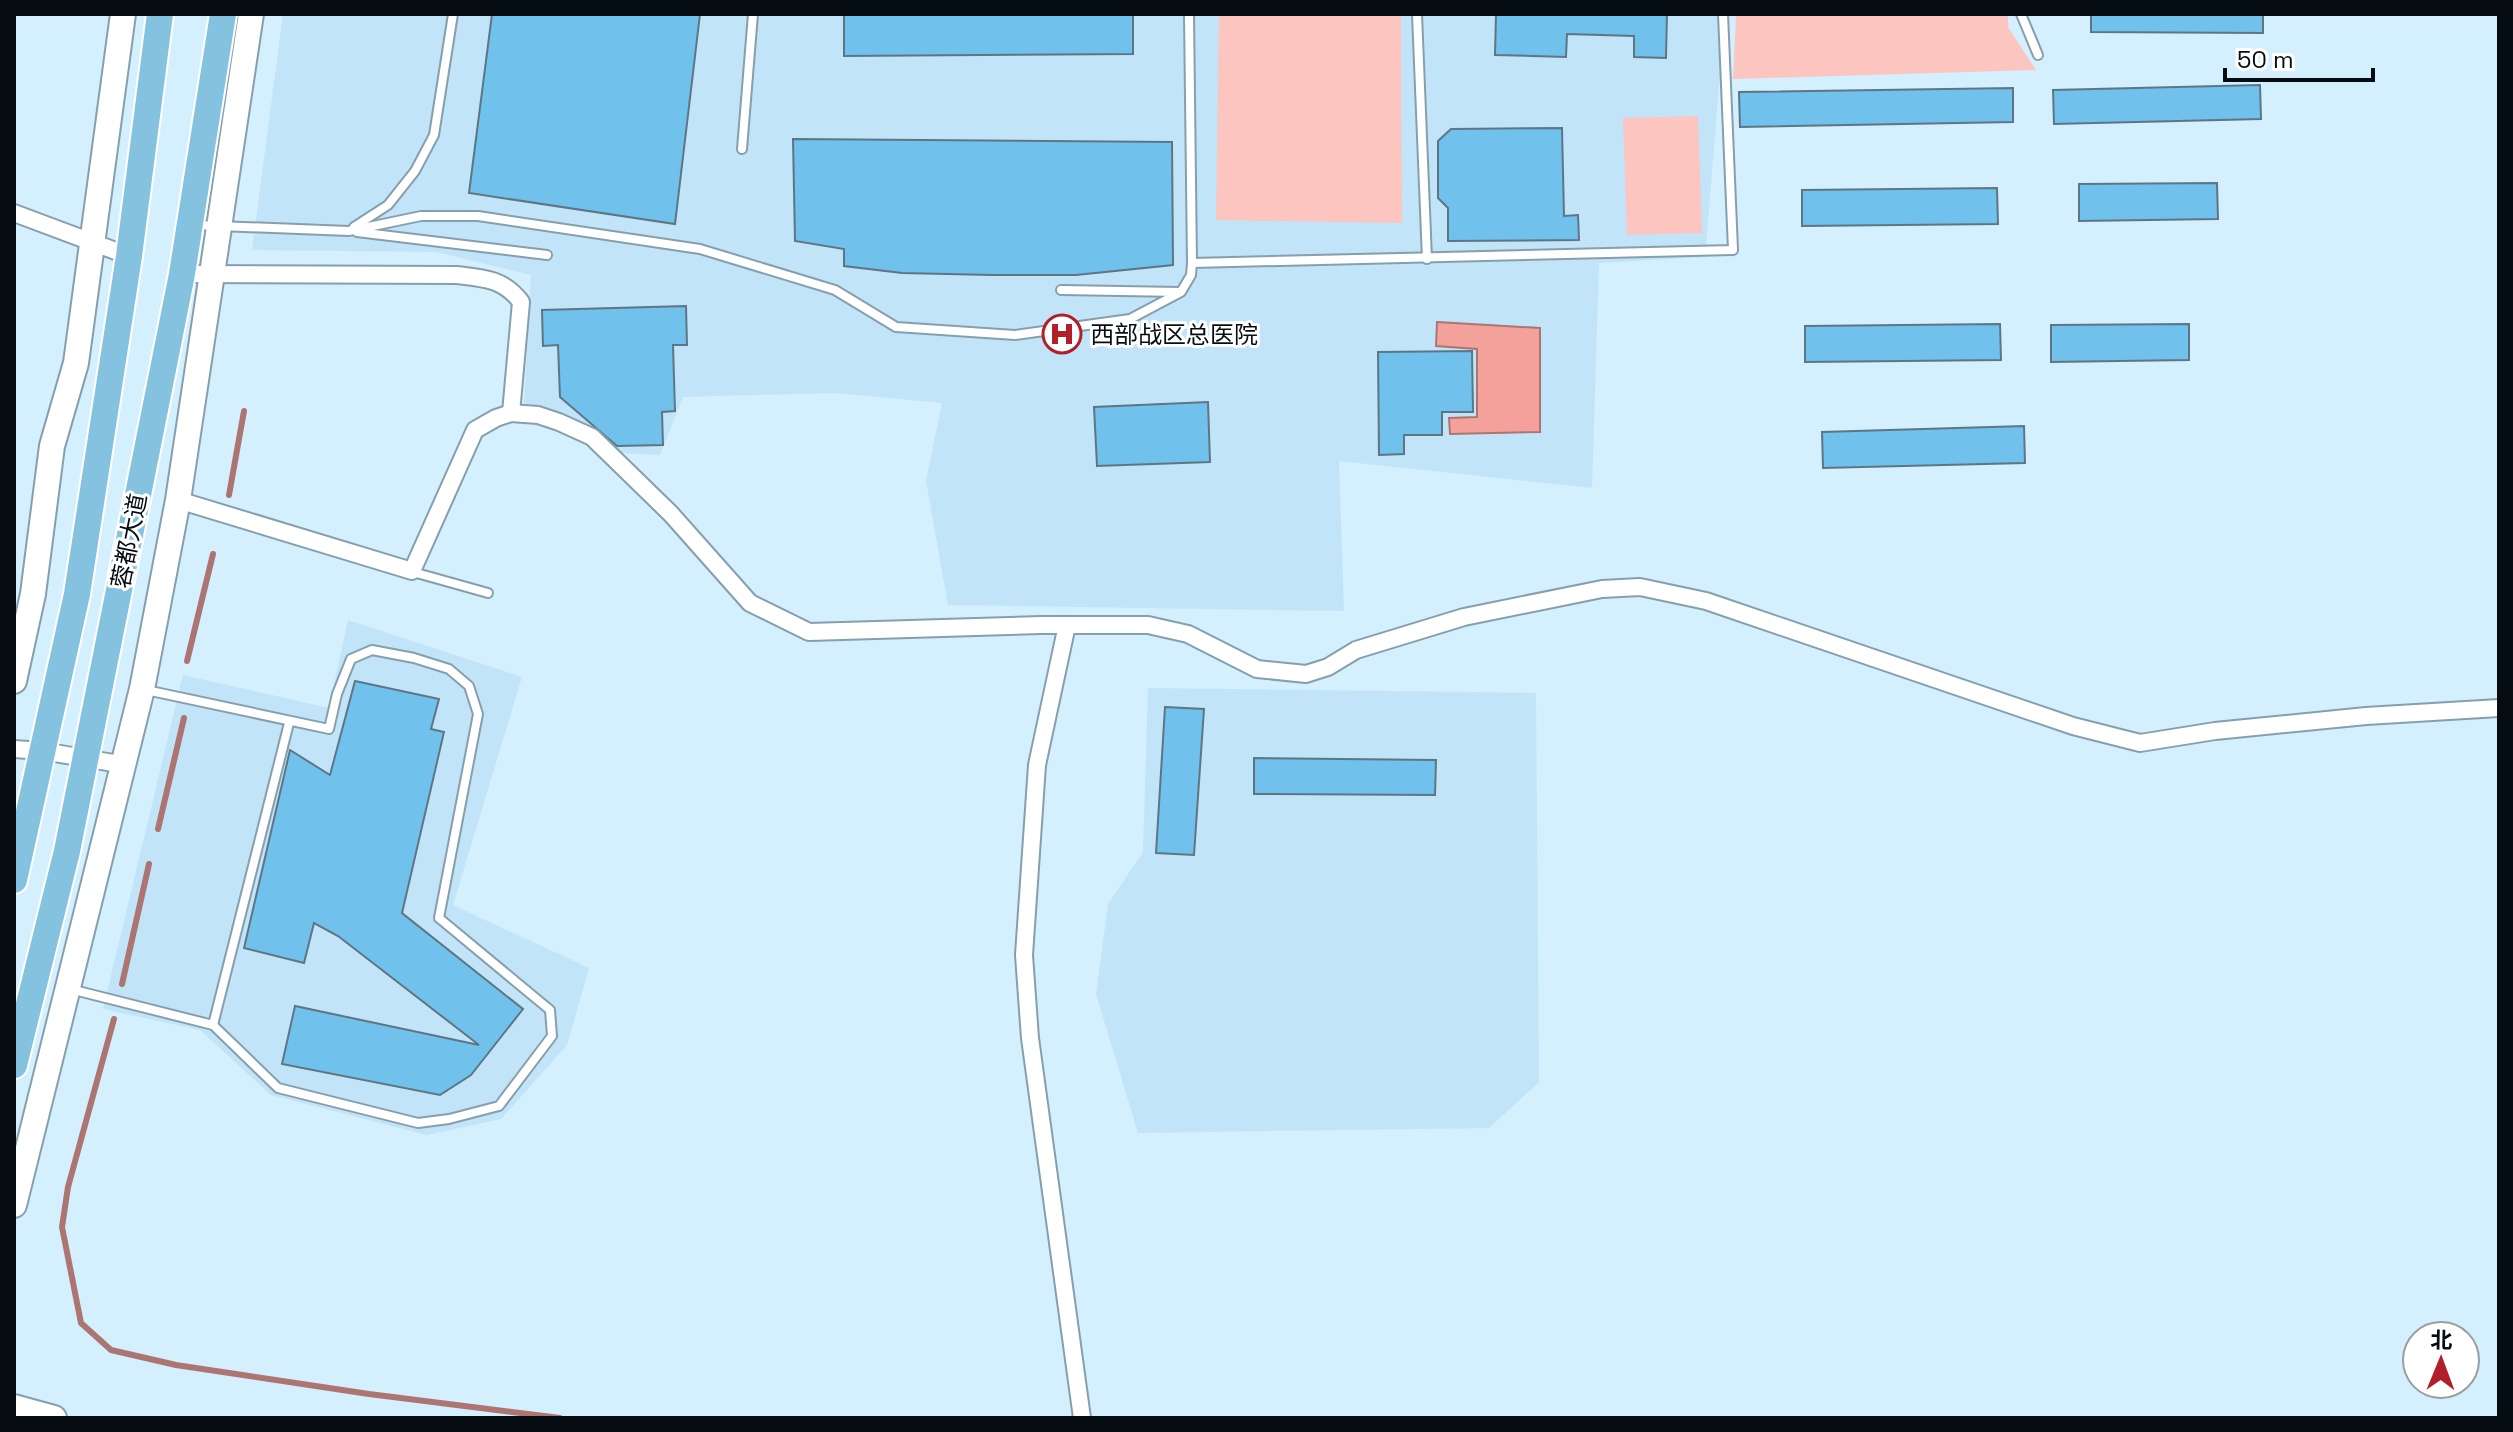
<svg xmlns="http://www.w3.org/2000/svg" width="2513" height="1432" font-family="'Space Grotesk','Noto Sans SC',sans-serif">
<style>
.built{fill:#c2e4f8}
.green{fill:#fcc5c0}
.water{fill:#f4a19b;stroke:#ac7572;stroke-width:2}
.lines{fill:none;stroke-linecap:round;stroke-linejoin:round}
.stream{stroke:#ac7572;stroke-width:6}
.building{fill:#70c1ec;stroke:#5e7684;stroke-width:2}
.lane-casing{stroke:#869fad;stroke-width:12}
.street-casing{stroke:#869fad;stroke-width:20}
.secondary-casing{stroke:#869fad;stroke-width:28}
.primary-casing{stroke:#fff;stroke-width:30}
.lane{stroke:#fff;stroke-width:8}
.street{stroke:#fff;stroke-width:16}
.secondary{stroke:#fff;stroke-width:24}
.primary{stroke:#85c2df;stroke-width:26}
.labels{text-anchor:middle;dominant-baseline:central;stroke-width:6;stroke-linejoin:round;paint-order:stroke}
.poi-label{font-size:24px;fill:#050d12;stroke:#fff;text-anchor:start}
.street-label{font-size:24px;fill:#050d12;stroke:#fff}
</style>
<rect width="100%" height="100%" fill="#d4effe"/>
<g class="built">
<path d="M283,14H1725L1705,257L1599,263L1592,488L1339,461L1344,611L948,605L926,481L942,403L835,393L683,397L660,455L620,453L571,418L524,403L531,275L436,252L252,250Z"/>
<path d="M348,620L522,677L453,905L589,968L567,1045L501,1119L427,1135L271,1095L200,1030L103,1009L183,675L329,708Z"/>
<path d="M1148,688L1536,693L1539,1082L1489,1128L1138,1133L1096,994L1108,904L1143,852Z"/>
</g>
<g class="green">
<path d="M1219,14H1401L1402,223L1216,220Z"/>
<path d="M1736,14H2008V27L2036,70L1733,79Z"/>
<path d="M1698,116L1702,233L1627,235L1623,118Z"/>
</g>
<path class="water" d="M1437,322L1540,328V432L1450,434L1449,418L1477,417V349L1436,346Z"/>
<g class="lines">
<g class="stream">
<path d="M229,495L244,411"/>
<path d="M187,661L213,554"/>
<path d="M158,829L184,718"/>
<path d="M122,984L149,864"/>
<path d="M114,1019L68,1187L62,1227L81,1323L111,1350L176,1365L369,1394L560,1418"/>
</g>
</g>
<g class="building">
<path d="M492,14H700L675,224L469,193Z"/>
<path d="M844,14H1133V54L844,56Z"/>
<path d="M1496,14H1667L1666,58L1634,57V36L1567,34L1566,57L1495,55Z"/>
<path d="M2091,14H2263V33L2091,32Z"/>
<path d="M2260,85L2261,119L2054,124L2053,90Z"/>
<path d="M2013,88V122L1740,127L1739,92Z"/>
<path d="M1562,128L1564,216L1578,215L1579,240L1448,241V208L1438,198V141L1451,129Z"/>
<path d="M793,139L1172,142L1173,265L1076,275H992L902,273L844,266V249L795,241Z"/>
<path d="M2217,183L2218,219L2079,221V184Z"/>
<path d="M1997,188L1998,224L1802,226V190Z"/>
<path d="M686,306L687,345H673L675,411L662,412L663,445L617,446L560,397L558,345L543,346L542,310Z"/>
<path d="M2000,324L2001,360L1805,362V326Z"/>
<path d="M2189,324V360L2051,362V325Z"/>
<path d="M1472,351L1473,412H1442V435H1404V454L1379,455L1378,352Z"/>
<path d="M1208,402L1210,462L1097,466L1094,407Z"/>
<path d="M2024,426L2025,463L1823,468L1822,432Z"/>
<path d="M355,681L439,699L431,729L444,732L402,913L523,1009L471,1075L440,1095L282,1064L295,1006L479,1045L338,936L314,923L304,963L244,948L290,750L330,775Z"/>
<path d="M1165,707L1204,709L1194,855L1156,853Z"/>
<path d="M1254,758L1436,760L1435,795L1254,794Z"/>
</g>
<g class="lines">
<g class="lane-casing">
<g id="lane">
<path d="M1189,14L1192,263"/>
<path d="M1417,14L1427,259"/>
<path d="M2021,14L2038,55"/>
<path d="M742,149L753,14"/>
<path d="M193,225L349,231L421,216H478L700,249L835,290L896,327L1015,335L1130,319L1181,292L1191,275L1192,263L1733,250L1723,14"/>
<path d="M354,227L388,205L415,171L434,135L453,14"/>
<path d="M357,232L547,255"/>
<path d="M1061,290L1180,292"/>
<path d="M413,572L488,593"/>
<path d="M70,989L213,1025L278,1088L418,1123L449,1119L499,1106L552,1036L550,1010L439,918L478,714L469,686L449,669L414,658L372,650L351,659L337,694L329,729L146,690"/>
<path d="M213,1025L289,723"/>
</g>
</g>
<g class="street-casing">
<g id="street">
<path d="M14,213L129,256"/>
<path d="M182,274L457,275C484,278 504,279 521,302L511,413"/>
<path d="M178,500L412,571L475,430L496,418L511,413L538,415L559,422L592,437L671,514L750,603L809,632L1041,625H1148L1188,634L1257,669L1306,674L1328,667L1356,650L1464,617L1602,589L1640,587L1706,601L2073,726L2140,743L2215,731L2366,716L2499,708"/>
<path d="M1067,625L1037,765L1024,955L1030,1038L1082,1418"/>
<path d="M14,749L43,751L125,765"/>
</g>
</g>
<g class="secondary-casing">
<g id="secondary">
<path d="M14,681L33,594L52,446L76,363L123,14"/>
<path d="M14,1205L142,689L178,500L251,14"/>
<path d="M14,1407L54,1418"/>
</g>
</g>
<g class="primary-casing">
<g id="primary">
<path d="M14,880L77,594L129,256L160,14"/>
<path d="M14,1065L67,851L182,274L223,14"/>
</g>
</g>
<use href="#lane" class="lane"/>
<use href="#street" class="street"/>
<use href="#secondary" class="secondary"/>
<use href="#primary" class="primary"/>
</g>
<defs>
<g id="hospital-ring" transform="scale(2)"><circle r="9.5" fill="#fff" stroke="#b11f29" stroke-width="1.5"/><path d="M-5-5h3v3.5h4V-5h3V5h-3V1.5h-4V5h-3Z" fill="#b11f29"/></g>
</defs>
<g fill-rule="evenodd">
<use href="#hospital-ring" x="1062" y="334"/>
</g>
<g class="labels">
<g class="poi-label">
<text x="1090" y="334">西部战区总医院</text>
</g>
<g class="street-label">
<text transform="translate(129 541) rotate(-79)">蓉都大道</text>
</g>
</g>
<rect width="2513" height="1432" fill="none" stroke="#050d12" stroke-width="32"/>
<g transform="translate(2441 1360) rotate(1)"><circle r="38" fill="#ffffff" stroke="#9b9ea0" stroke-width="2"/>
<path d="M0-6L14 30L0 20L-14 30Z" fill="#b11f29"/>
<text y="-12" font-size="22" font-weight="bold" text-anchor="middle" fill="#050d12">北</text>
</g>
<path d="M2225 68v12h148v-12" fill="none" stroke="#050d12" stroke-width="4"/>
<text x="2237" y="68" font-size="24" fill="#050d12" stroke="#ffffff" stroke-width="6" paint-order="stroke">50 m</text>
</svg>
